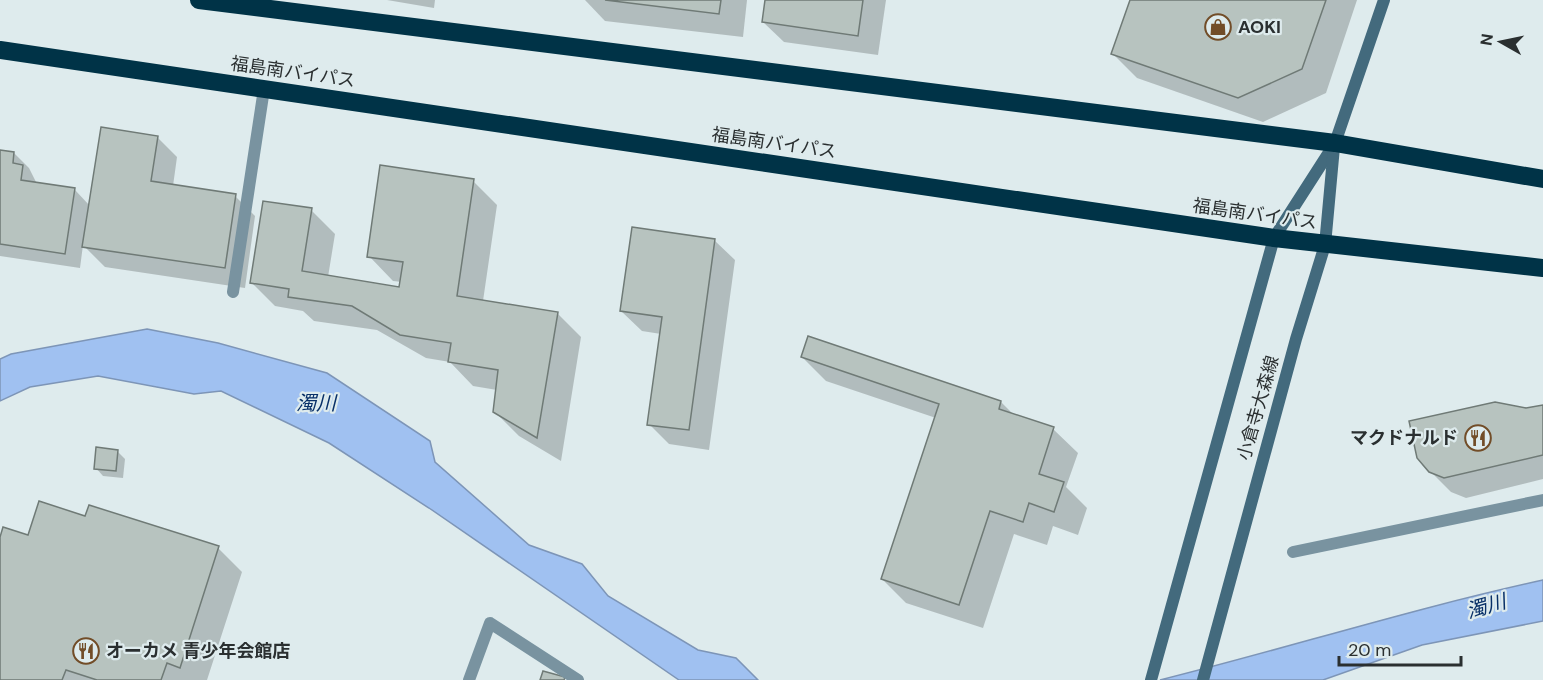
<svg xmlns="http://www.w3.org/2000/svg" width="1543" height="680" font-family="'DM Sans','Noto Sans JP',sans-serif">
<style>
.water{fill:#a0c1f1;stroke:#7d95b7;stroke-width:1.5}
.shadow{fill:#0003}
.building{fill:#b7c3bf;stroke:#6f7a76;stroke-width:1.5}
.lines{fill:none;stroke-linecap:round;stroke-linejoin:round}
.lane{stroke:#7993a0;stroke-width:12}
.street{stroke:#7993a0;stroke-width:12}
.secondary{stroke:#436a7d;stroke-width:12}
.highway{stroke:#003347;stroke-width:18}
.labels{text-anchor:middle;dominant-baseline:central;stroke-width:4.5;stroke-linejoin:round;paint-order:stroke}
.poi-label{font-size:18px;font-weight:bold;fill:#2a2f30;stroke:#deebed;text-anchor:start}
.street-label{font-size:18px;fill:#2a2f30;stroke:#deebed}
.water-label{font-size:20px;font-style:italic;fill:#083068;stroke:#deebed}
</style>
<rect width="100%" height="100%" fill="#deebed"/>
<g class="water">
<path d="M147,329L218,343L327,373L430,441L435,462L529,545L582,564L608,596L698,650L736,658L758,680H679L429,508L329,443L221,391L194,394L98,376L30,387L0,401V359L11,354Z"/>
<path d="M1543,580V621L1422,645L1323,680H1160C1288,648 1414,608 1543,580Z"/>
</g>
<g class="shadow">
<path d="M387,0H435L434,8Z"/>
<path d="M585,0H747L743,37L605,21Z"/>
<path d="M766,0H886L878,55L784,42L763,22Z"/>
<path d="M1131,0H1357L1326,93L1263,122L1137,78L1113,54Z"/>
<path d="M157,137L177,157L173,186L235,196L255,216L245,288L105,267L83,245L80,268L0,256V151L14,153L29,168L37,184L75,190L90,206Z"/>
<path d="M473,181L497,205L483,301L557,313L581,337L561,461L519,436L495,412L497,390L473,386L450,362L426,358L377,330L314,321L303,311L275,306L251,282L311,210L335,234L328,277L401,288L402,282L393,281L369,256Z"/>
<path d="M714,240L735,260L709,450L669,444L649,424L661,334L642,331L621,311Z"/>
<path d="M802,357L1001,402L1014,415L1053,429L1078,453L1066,487L1087,508L1078,535L1053,526L1047,545L1014,534L983,628L906,603L882,579L936,418L826,381Z"/>
<path d="M1543,407V479L1466,498L1451,492L1430,471L1526,410Z"/>
<path d="M117,451L125,459L123,478L103,476L96,468Z"/>
<path d="M86,518L218,548L242,572L207,680H0V542L29,536Z"/>
</g>
<g class="building">
<path d="M605,0H721L719,14Z"/>
<path d="M765,0H863L858,36L762,22Z"/>
<path d="M1130,0H1326L1302,69L1238,98L1111,54Z"/>
<path d="M101,127L158,136L151,181L236,194L225,268L82,247Z"/>
<path d="M0,150L14,152L13,163L23,165L21,180L75,188L65,254L0,244Z"/>
<path d="M380,165L474,179L457,296L558,312L537,438L493,412L498,370L448,362L451,343L400,335L352,306L288,297L289,289L250,283L263,201L312,208L302,271L399,287L403,262L367,257Z"/>
<path d="M632,227L715,239L689,430L647,425L662,317L620,311Z"/>
<path d="M808,336L1001,401L999,409L1054,427L1039,474L1064,482L1054,512L1029,503L1023,522L990,511L959,605L881,579L939,404L801,357Z"/>
<path d="M1495,402L1526,408L1543,405V455L1444,478L1429,472L1417,458L1409,421Z"/>
<path d="M96,447L118,450L116,471L94,469Z"/>
<path d="M39,501L85,516L89,505L219,546L180,668L167,663L161,680H97L66,670L62,680H0V537L3,527L28,535Z"/>
<path d="M543,671L565,677L564,680H540Z"/>
</g>
<g class="lines">
<path class="lane" d="M1293,552L1543,500"/>
<g class="street">
<path d="M233,292L264,89"/>
<path d="M469,680L490,623L578,680"/>
</g>
<g class="secondary">
<path d="M1151,680L1274,238L1335,143L1384,0"/>
<path d="M1203,680L1296,339L1325,245L1334,147"/>
</g>
<g class="highway">
<path d="M199,0L1335,143L1543,179"/>
<path d="M0,50L1274,238L1543,268"/>
</g>
</g>
<defs>
<g id="shop-ring" transform="scale(1.35)"><circle r="9.5" fill="#deebed" stroke="#724d28" stroke-width="1.5"/><path d="M-5-2.5h2.3a2.7 3.5 0 0 1 5.4 0H5L5.5 6h-11ZM-1.5-2.5h3a1.5 2.3 0 0 0-3 0Z" fill="#724d28"/></g>
<g id="restaurant-ring" transform="scale(1.35)"><circle r="9.5" fill="#deebed" stroke="#724d28" stroke-width="1.5"/><path d="M-5-6h1v4h1v-4h1v4h1v-4h1v5L-1.5 .5V6h-2V.5L-5-1ZM5-6V6H3V1.5H1.5Q1.5-4 5-6Z" fill="#724d28"/></g>
</defs>
<g fill-rule="evenodd">
<use href="#shop-ring" x="1218" y="27"/>
<use href="#restaurant-ring" x="1478" y="438"/>
<use href="#restaurant-ring" x="86" y="651"/>
</g>
<g class="labels">
<g class="poi-label">
<text x="1238" y="27">AOKI</text>
<text x="1458" y="438" text-anchor="end">マクドナルド</text>
<text x="106" y="651">オーカメ 青少年会館店</text>
</g>
<g class="street-label">
<text transform="translate(293 72) rotate(8)">福島南バイパス</text>
<text transform="translate(774 143) rotate(8)">福島南バイパス</text>
<text transform="translate(1255 214) rotate(8)">福島南バイパス</text>
<text transform="translate(1258 408) rotate(-74)">小倉寺大森線</text>
</g>
<g class="water-label">
<text x="316" y="403">濁川</text>
<text transform="translate(1486 606) rotate(-16)">濁川</text>
</g>
</g>
<g transform="translate(1501 42) rotate(279)" stroke="#deebed" stroke-width="4.5" paint-order="stroke">
<path d="M0-4.5L10 22L0 15L-10 22Z" fill="#2a2f30"/>
<text y="-9" font-size="16" font-weight="bold" text-anchor="middle" fill="#2a2f30">N</text>
</g>
<path d="M1339 656v9h122v-9" fill="none" stroke="#2a2f30" stroke-width="3"/>
<text x="1348" y="656" font-size="18" fill="#2a2f30" stroke="#deebed" stroke-width="4.5" paint-order="stroke">20 m</text>
</svg>
